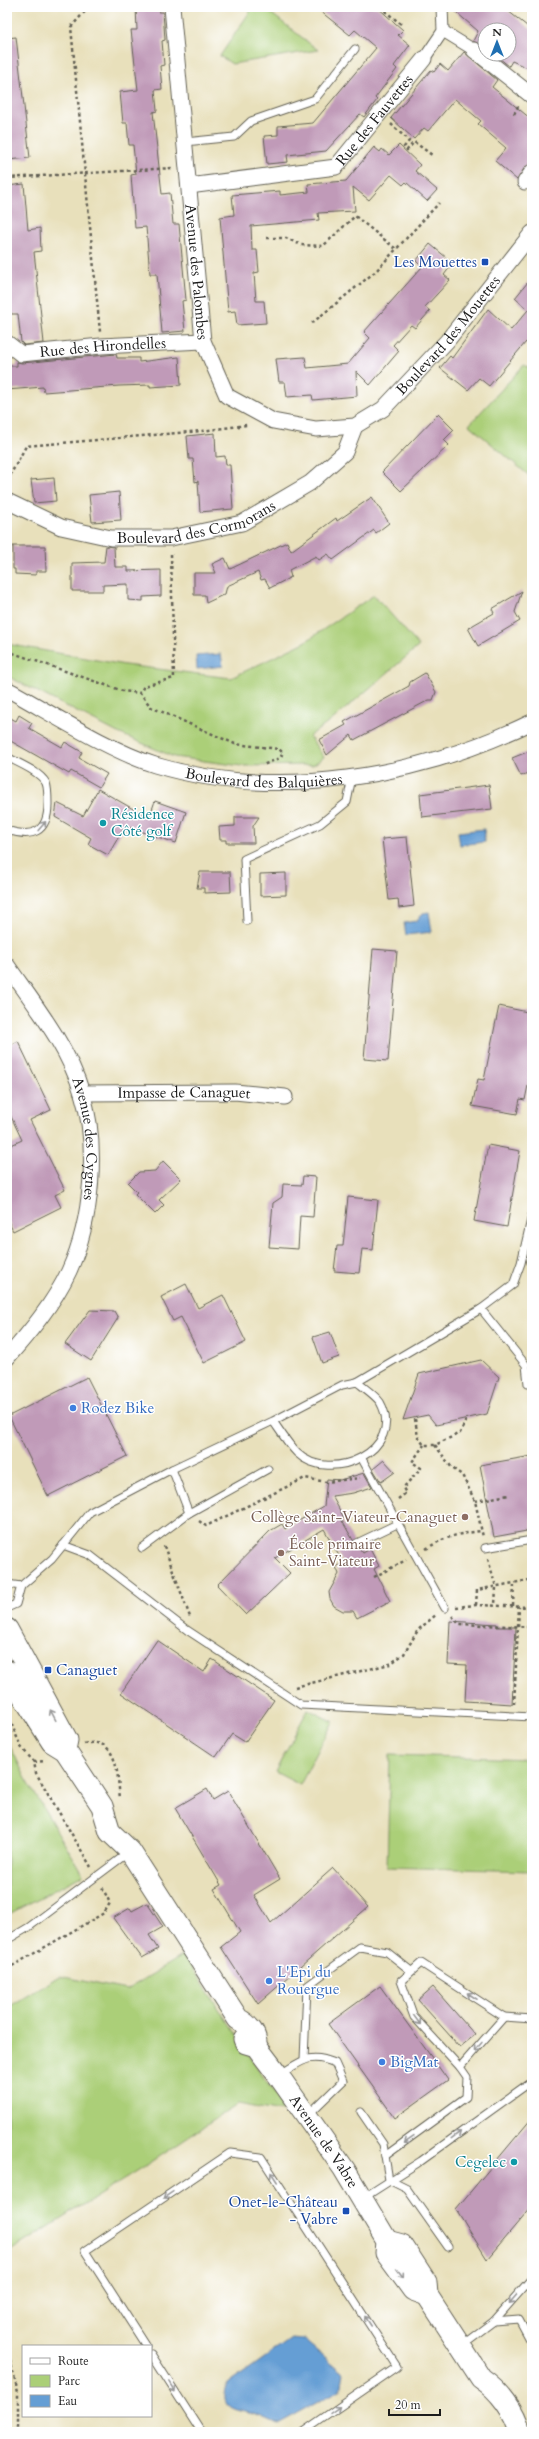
<svg xmlns="http://www.w3.org/2000/svg" width="539" height="2439" font-family="Cardo,serif">
<style>
.green{fill:#abcf78;stroke:#64764a}
.water{fill:#659ed4;stroke:#405d78}
.building{fill:#c09ab8}
.lines{fill:none;stroke-linecap:round;stroke-linejoin:round}
.service-casing{stroke:#636154;stroke-width:9}
.pedestrian-casing{stroke:#636154;stroke-width:13}
.minor-casing{stroke:#636154;stroke-width:17}
.secondary-casing{stroke:#636154;stroke-width:23}
.path{stroke:#636154;stroke-width:2.5;stroke-dasharray:3 3;stroke-linecap:butt}
.service{stroke:#fff;stroke-width:7}
.pedestrian{stroke:#fff;stroke-width:11}
.minor{stroke:#fff;stroke-width:15}
.secondary{stroke:#fff;stroke-width:21}
.oneway{stroke:#999}
.transit-dot{fill:#1a4fb4;stroke:#fff;stroke-width:1.5}
.culture-dot{fill:#0f9aa8;stroke:#fff;stroke-width:1.5}
.shop-dot{fill:#3f7fe0;stroke:#fff;stroke-width:1.5}
.education-dot{fill:#8d6e63;stroke:#fff;stroke-width:1.5}
.labels{text-anchor:middle;dominant-baseline:central;stroke-width:3;stroke-linejoin:round;paint-order:stroke}
.street-label{font-size:15px;fill:#1c1c1c;stroke:#fff}
.transit-label{font-size:15px;fill:#164399;stroke:#fff;text-anchor:end}
.culture-label{font-size:15px;fill:#0d838f;stroke:#fff;text-anchor:start}
.shop-label{font-size:15px;fill:#366cbe;stroke:#fff;text-anchor:start}
.education-label{font-size:15px;fill:#785e54;stroke:#fff;text-anchor:end}
</style>
<rect width="100%" height="100%" fill="#fff"/>
<filter id="ink" filterUnits="userSpaceOnUse"><feTurbulence type="fractalNoise" baseFrequency=".025" numOctaves="2"/><feDisplacementMap in="SourceGraphic" scale="8" xChannelSelector="R" yChannelSelector="G"/><feConvolveMatrix kernelMatrix="1 2 1 2 8 2 1 2 1" color-interpolation-filters="sRGB"/></filter>
<filter id="wash" filterUnits="userSpaceOnUse"><feTurbulence type="fractalNoise" baseFrequency=".012" numOctaves="4" result="noise"/><feDisplacementMap in="SourceGraphic" scale="16" xChannelSelector="R" yChannelSelector="G"/><feGaussianBlur stdDeviation="0.9" result="paint"/><feColorMatrix in="noise" values="0 0 0 0 0 0 0 0 0 0 0 0 0 0 0 0 0 1.4 0 .05"/><feComposite in="paint" operator="in"/></filter>
<g filter="url(#wash)">
<rect width="100%" height="100%" fill="#e8e0bb"/>
<g class="green">
<path d="M253,7H263L318,50L232,64L220,56Z"/>
<path d="M524,365L532,369V478L469,425Z"/>
<path d="M374,595L419,646L331,721L309,736L324,757L313,765L242,766L174,757L116,732L7,676V644L125,665L231,678L305,642Z"/>
<path d="M308,1709L333,1722L300,1785L275,1772Z"/>
<path d="M7,1739L25,1777L83,1875L7,1915Z"/>
<path d="M390,1755L532,1759V1871L387,1867Z"/>
<path d="M184,1955L281,2104V2112L238,2104L144,2167L7,2253V2008L59,1976L126,1990Z"/>
</g>
<g class="water">
<path d="M221,654L223,666L197,669L196,656Z"/>
<path d="M484,829L485,842L460,845L458,832Z"/>
<path d="M429,912L432,932L406,935L404,923L416,921L423,913Z"/>
<path d="M291,2339L304,2340L343,2373L340,2390L278,2424C271,2421 264,2417 257,2415C237,2409 217,2412 228,2384Z"/>
</g>
<g id="blocks">
<g class="building">
<path d="M136,7H159V12H163L165,40L162,41L164,65L160,66L162,89L155,90L157,111L153,112L162,194L170,193L173,224H179L186,300L182,301L185,331L162,333L157,274H150L146,227L135,228L131,175L136,174L133,145H129L127,123H123L120,92L138,90L131,30H137Z"/>
<path d="M315,7H377L403,30L398,35L410,45L394,66L397,69L375,98L377,100L364,117L360,114L326,151L287,155L288,162L267,164L264,136L278,135V126L313,123L376,48L355,30L350,35Z"/>
<path d="M450,7H503L532,30V70L512,61L509,66L494,54H509V30H485V47L473,41L478,31Z"/>
<path d="M16,37L30,158L7,160V38Z"/>
<path d="M464,52L497,80L492,87L531,119L529,122L532,124V163L525,167L517,180L495,161L506,148L478,124L481,121L455,99L428,131L424,128L414,139L391,118L431,70L434,72L440,64L448,71Z"/>
<path d="M399,145L420,165L415,171L437,190L427,201L406,182L403,185L391,175L369,200L353,187L355,211L318,213L319,220L251,226L252,250H257L259,272L254,273L256,301H264L266,323L237,325L235,311L228,312L220,217L234,215L232,195L280,191V195L309,192L308,184L346,181L374,147L380,152L382,149L389,155Z"/>
<path d="M24,184L28,230L40,228L41,251L34,252L44,343L24,345L21,342L18,314H11L7,293V186Z"/>
<path d="M430,244L453,263L444,275L450,280L425,307L430,311L415,328L411,325L393,345L399,351L370,385L356,371L357,396L313,400L312,395L287,397L285,382H279L276,359L305,357L307,368L348,364L370,338L364,332L422,267L416,261Z"/>
<path d="M532,277V347L526,342L489,386L479,378L468,390L440,368L450,356L452,358L488,309L511,330L528,310L515,298Z"/>
<path d="M116,354L117,358H139V362L179,357L181,385L150,387V385L119,386L44,392L43,387L7,390V366H17V362L22,363Z"/>
<path d="M438,414L454,430L444,440L449,445L401,491L382,472Z"/>
<path d="M215,433L216,457L225,456L226,465H230L233,509L200,512L198,481L195,482L193,459H189L187,436Z"/>
<path d="M54,478L56,501L34,503L31,480Z"/>
<path d="M119,492L121,520L92,522L89,495Z"/>
<path d="M372,497L389,523L376,533L374,530L333,560L328,554L319,560L316,556L289,570L291,577L270,588L265,579L261,580L258,572L227,586L225,594L206,603L205,595H194V573H216L212,564L225,558L230,569L287,542L291,551L336,518L337,521Z"/>
<path d="M13,546H45L46,571H36V575L15,574V569H13Z"/>
<path d="M106,546L114,547L115,567H128V571L161,570V596L143,597V601L128,600V584L103,585V591H72V563L104,562Z"/>
<path d="M522,591L515,612L520,621L478,646L468,628L494,613L492,609Z"/>
<path d="M425,673L436,692L433,700H429L354,740L351,735L327,755L319,740L346,725L344,722L409,686L410,682Z"/>
<path d="M19,715L32,723L29,728L62,747L65,742L82,752L79,758L107,774L99,787L71,771L69,774L7,739V716L16,721Z"/>
<path d="M532,750V771L521,776L512,758Z"/>
<path d="M489,785L492,809L422,817L420,794Z"/>
<path d="M98,789L149,818L155,801L186,812L176,843L125,826L108,855L88,844L91,838L55,817L57,803L83,816Z"/>
<path d="M235,817H259L253,826L254,843H226V840H220L219,827L235,826Z"/>
<path d="M407,837L414,906L399,908L398,899L389,900L382,839Z"/>
<path d="M200,872H230L231,892L204,893V888H197Z"/>
<path d="M286,873V895L260,896V874Z"/>
<path d="M373,949L397,951L388,1061L364,1059Z"/>
<path d="M499,1006L532,1013V1066L525,1100L520,1099L517,1114L472,1106L478,1079L484,1080Z"/>
<path d="M18,1041L51,1110L30,1120L65,1190L55,1195L61,1207L13,1231L7,1219V1147L22,1140L7,1108V1047Z"/>
<path d="M488,1145L520,1151L507,1227L474,1221Z"/>
<path d="M163,1161L181,1179L159,1200L164,1205L155,1214L135,1194L137,1192L128,1183L139,1172L155,1171Z"/>
<path d="M303,1176L316,1177L313,1217L300,1216L298,1249L269,1247L273,1203L282,1197L283,1184L302,1185Z"/>
<path d="M348,1197L378,1200L373,1250L362,1249L359,1273L334,1271L337,1246H343Z"/>
<path d="M186,1284L198,1308L223,1295L246,1342L204,1363L181,1317L173,1321L161,1297Z"/>
<path d="M90,1310L114,1311L118,1318L91,1361L65,1344Z"/>
<path d="M330,1332L339,1357L322,1363L313,1337Z"/>
<path d="M481,1360L499,1377L487,1414L436,1425L428,1415L403,1420L419,1374Z"/>
<path d="M87,1377L127,1456L48,1496L9,1416Z"/>
<path d="M532,1456V1530L494,1537L480,1465Z"/>
<path d="M384,1460L395,1472L381,1482L373,1469Z"/>
<path d="M364,1473L372,1487L353,1493L332,1496L344,1518L341,1519L353,1540V1545L359,1548L363,1553L370,1549L379,1566L374,1569L390,1601L357,1618L353,1611H343L334,1606L330,1599L329,1592L339,1574L336,1567L343,1563L324,1529L275,1558L290,1573L246,1615L217,1585L270,1531L282,1524L285,1529L324,1506L327,1479L340,1480Z"/>
<path d="M450,1621L497,1624V1627H516L512,1704L465,1701L467,1665L448,1664Z"/>
<path d="M157,1640L204,1672L212,1659L274,1700L245,1742L232,1734L216,1757L121,1693Z"/>
<path d="M207,1789L213,1800L228,1791L280,1879L254,1895L271,1923L333,1868L368,1907L258,2004L221,1947L240,1932L214,1889L221,1885L175,1808Z"/>
<path d="M147,1903L163,1927L149,1935L158,1949L142,1958L113,1918L130,1908L132,1911Z"/>
<path d="M380,1986L448,2080L395,2118L328,2024Z"/>
<path d="M433,1987L475,2035L460,2047L418,2000Z"/>
<path d="M532,2118V2206L487,2259L456,2209Z"/>
</g>
</g>
</g>
<g filter="url(#ink)">
<use href="#blocks" fill-opacity="0" stroke="#636154" stroke-width="1"/>
<g class="lines">
<g class="service-casing">
<g id="service">
<path d="M185,142L234,137L251,121L315,99L355,49"/>
<path d="M7,757C18,763 39,771 46,783C48,788 48,799 48,804C48,833 32,838 7,830"/>
<path d="M247,921L244,859L320,824L347,802L352,777"/>
<path d="M481,1309L526,1365L528,1384"/>
<path d="M357,1382L481,1309L513,1285L521,1263L532,1215"/>
<path d="M362,1459L445,1608"/>
<path d="M172,1469L189,1513"/>
<path d="M357,1543L397,1524"/>
<path d="M63,1545L90,1555L187,1630L301,1705L532,1717"/>
<path d="M142,1548L189,1513L268,1469"/>
<path d="M485,1548L532,1540"/>
<path d="M7,1584L21,1586L16,1604L7,1608"/>
<path d="M21,1586L52,1559L90,1512L172,1469L273,1421L342,1385L357,1382C363,1387 375,1395 380,1402C407,1450 330,1485 297,1453C288,1444 280,1431 273,1421"/>
<path d="M7,1940L29,1927L129,1852"/>
<path d="M304,2060L307,1986L360,1947L387,1952L411,1971"/>
<path d="M460,2067L414,2017L401,1981L421,1963L504,2017"/>
<path d="M279,2075C302,2061 309,2052 335,2063L343,2081L308,2115"/>
<path d="M361,2112L383,2144L389,2180L407,2189L448,2247"/>
<path d="M385,2156L466,2097L467,2077L460,2067L504,2017L532,2019"/>
<path d="M363,2198L421,2161L532,2081"/>
<path d="M494,2321L519,2319L532,2343"/>
<path d="M462,2345L494,2321L532,2278"/>
<path d="M146,2346L85,2251L230,2153L261,2157L397,2367L303,2432"/>
<path d="M151,2354L201,2432"/>
</g>
</g>
<g class="pedestrian-casing">
<g id="pedestrian">
<path d="M443,31L474,50"/>
<path d="M424,59L443,31L442,7"/>
</g>
</g>
<g class="minor-casing">
<g id="minor">
<path id="s1" d="M172,7L203,341L227,396L273,421L316,429L355,426L383,409L447,341L532,233"/>
<path d="M474,50L532,96"/>
<path d="M525,182L532,172"/>
<path id="s2" d="M189,186L336,167L424,59"/>
<path id="s3" d="M7,343L21,354L101,346L203,341"/>
<path id="s4" d="M7,501L61,527L111,538H171L242,523L310,483L345,452L355,426"/>
<path id="s5" d="M7,689C51,713 108,750 155,765C278,802 419,777 532,722"/>
<path id="s6" d="M7,965C34,1004 68,1046 82,1093C99,1146 92,1221 69,1271C54,1303 30,1332 7,1358"/>
<path id="s7" d="M82,1093L235,1092L285,1097"/>
</g>
</g>
<g class="secondary-casing">
<g id="secondary">
<path d="M7,1629L67,1740L65,1750"/>
<path d="M7,1671L52,1742L65,1750L102,1806L110,1832L130,1851L238,2019C248,2024 257,2034 256,2046"/>
<path id="s8" d="M244,2039L246,2043L256,2046L278,2075L344,2169L387,2241L386,2253L413,2290L427,2295"/>
<path d="M387,2241L402,2245L426,2282L427,2295L481,2378C499,2390 515,2411 520,2432"/>
</g>
</g>
<g class="path">
<path d="M89,7L71,27L100,332"/>
<path d="M380,7L401,24"/>
<path d="M514,114L519,104"/>
<path d="M391,124L409,141L404,147L407,150L414,142L432,155"/>
<path d="M7,178L172,168"/>
<path d="M267,238H286L301,245L323,246L355,216L396,249"/>
<path d="M312,323L376,271L439,203"/>
<path d="M7,481L26,446L201,431L247,425"/>
<path d="M171,554L174,678L144,686L140,693L151,707L235,744L279,749L283,753L280,758L263,765"/>
<path d="M7,651L123,691L140,693"/>
<path d="M415,1419L418,1437L424,1445H435L460,1433L466,1420"/>
<path d="M435,1445L452,1468L462,1475L475,1501L483,1537"/>
<path d="M398,1499L406,1493L403,1488L421,1468L412,1462L424,1445"/>
<path d="M475,1501L509,1495"/>
<path d="M199,1521L206,1526L305,1478L326,1482L360,1478"/>
<path d="M164,1546L190,1617"/>
<path d="M426,1549C446,1536 458,1534 481,1531"/>
<path d="M488,1559L496,1587L495,1605"/>
<path d="M374,1577L406,1560"/>
<path d="M476,1605L477,1590L529,1580L532,1590"/>
<path d="M513,1606L514,1584"/>
<path d="M456,1607L476,1605L532,1607"/>
<path d="M452,1616L459,1624L532,1627"/>
<path d="M295,1687L390,1664L404,1654L418,1630L437,1614"/>
<path d="M514,1704L519,1607"/>
<path d="M7,1713L21,1747L34,1762L36,1773L91,1867"/>
<path d="M84,1744C119,1735 117,1776 120,1798"/>
<path d="M34,1762L45,1761"/>
<path d="M7,1969L104,1913L110,1903L102,1887"/>
<path d="M7,2348L18,2392V2432"/>
</g>
<use href="#service" class="service"/>
<use href="#pedestrian" class="pedestrian"/>
<use href="#minor" class="minor"/>
<use href="#secondary" class="secondary"/>
</g>
<defs><path id="oneway-shaft" d="M-6 0H5M1.5-3L5.5 0L1.5 3" fill="none" stroke-width="1.6" stroke-linecap="round" stroke-linejoin="round"/></defs>
<g class="oneway">
<use href="#oneway-shaft" transform="translate(42 826) rotate(-50)"/>
<use href="#oneway-shaft" transform="translate(53 1715) rotate(-118)"/>
<use href="#oneway-shaft" transform="translate(472 1996) rotate(-147)"/>
<use href="#oneway-shaft" transform="translate(417 2020) rotate(54)"/>
<use href="#oneway-shaft" transform="translate(478 2047) rotate(131)"/>
<use href="#oneway-shaft" transform="translate(456 2135) rotate(-37)"/>
<use href="#oneway-shaft" transform="translate(409 2140) rotate(145)"/>
<use href="#oneway-shaft" transform="translate(274 2177) rotate(-123)"/>
<use href="#oneway-shaft" transform="translate(168 2195) rotate(146)"/>
<use href="#oneway-shaft" transform="translate(400 2273) rotate(53)"/>
<use href="#oneway-shaft" transform="translate(513 2299) rotate(131)"/>
<use href="#oneway-shaft" transform="translate(368 2321) rotate(-123)"/>
<use href="#oneway-shaft" transform="translate(172 2387) rotate(58)"/>
<use href="#oneway-shaft" transform="translate(335 2410) rotate(-35)"/>
</g>
</g>
<g class="transit-dot">
<rect x="481" y="258" width="8" height="8" rx="2"/>
<rect x="44" y="1666" width="8" height="8" rx="2"/>
<rect x="342" y="2207" width="8" height="8" rx="2"/>
</g>
<g class="culture-dot">
<circle cx="103" cy="823" r="4"/>
<circle cx="514" cy="2162" r="4"/>
</g>
<g class="shop-dot">
<circle cx="73" cy="1408" r="4"/>
<circle cx="269" cy="1981" r="4"/>
<circle cx="382" cy="2062" r="4"/>
</g>
<g class="education-dot">
<circle cx="465" cy="1517" r="4"/>
<circle cx="281" cy="1553" r="4"/>
</g>
<g class="labels">
<g class="street-label">
<text stroke="none"><textPath href="#s2" startOffset="209">Rue des Fauvettes</textPath></text>
<text stroke="none"><textPath href="#s1" startOffset="266">Avenue des Palombes</textPath></text>
<text stroke="none"><textPath href="#s1" startOffset="662">Boulevard des Mouettes</textPath></text>
<text stroke="none"><textPath href="#s3" startOffset="100">Rue des Hirondelles</textPath></text>
<text stroke="none"><textPath href="#s4" startOffset="199">Boulevard des Cormorans</textPath></text>
<text stroke="none"><textPath href="#s5" startOffset="277">Boulevard des Balquières</textPath></text>
<text stroke="none"><textPath href="#s7" startOffset="102">Impasse de Canaguet</textPath></text>
<text stroke="none"><textPath href="#s6" startOffset="195">Avenue des Cygnes</textPath></text>
<text stroke="none"><textPath href="#s8" startOffset="132">Avenue de Vabre</textPath></text>
</g>
<g class="transit-label">
<text x="477" y="262">Les Mouettes</text>
<text x="56" y="1670" text-anchor="start">Canaguet</text>
<text x="338" y="2202">Onet-le-Château<tspan x="338" dy="17">- Vabre</tspan></text>
</g>
<g class="culture-label">
<text x="111" y="814">Résidence<tspan x="111" dy="17">Côté golf</tspan></text>
<text x="506" y="2162" text-anchor="end">Cegelec</text>
</g>
<g class="shop-label">
<text x="81" y="1408">Rodez Bike</text>
<text x="277" y="1972">L'Epi du<tspan x="277" dy="17">Rouergue</tspan></text>
<text x="390" y="2062">BigMat</text>
</g>
<g class="education-label">
<text x="457" y="1517">Collège Saint-Viateur-Canaguet</text>
<text x="289" y="1544" text-anchor="start">École primaire<tspan x="289" dy="17">Saint-Viateur</tspan></text>
</g>
</g>
<rect width="539" height="2439" fill="none" stroke="#fff" stroke-width="24"/>
<rect x="22" y="2345" width="130" height="72" fill="#ffffff" stroke="#a4a4a4"/>
<rect x="30" y="2358" width="20" height="6" fill="#ffffff" stroke="#a4a4a4"/>
<text x="58" y="2365" font-size="12" fill="#1c1c1c">Route</text>
<rect x="30" y="2375" width="20" height="12" fill="#abcf78" stroke="#a4a4a4"/>
<text x="58" y="2385" font-size="12" fill="#1c1c1c">Parc</text>
<rect x="30" y="2395" width="20" height="12" fill="#659ed4" stroke="#a4a4a4"/>
<text x="58" y="2405" font-size="12" fill="#1c1c1c">Eau</text>
<g transform="translate(497 42)"><circle r="19" fill="#ffffff" stroke="#a4a4a4"/>
<path d="M0-3L7 15L0 10L-7 15Z" fill="#1f6fb2"/>
<text y="-6" font-size="11" font-weight="bold" text-anchor="middle" fill="#1c1c1c">N</text>
</g>
<path d="M389 2409v6h51v-6" fill="none" stroke="#1c1c1c" stroke-width="2"/>
<text x="395" y="2409" font-size="12" fill="#1c1c1c" stroke="#ffffff" stroke-width="3" paint-order="stroke">20 m</text>
</svg>
